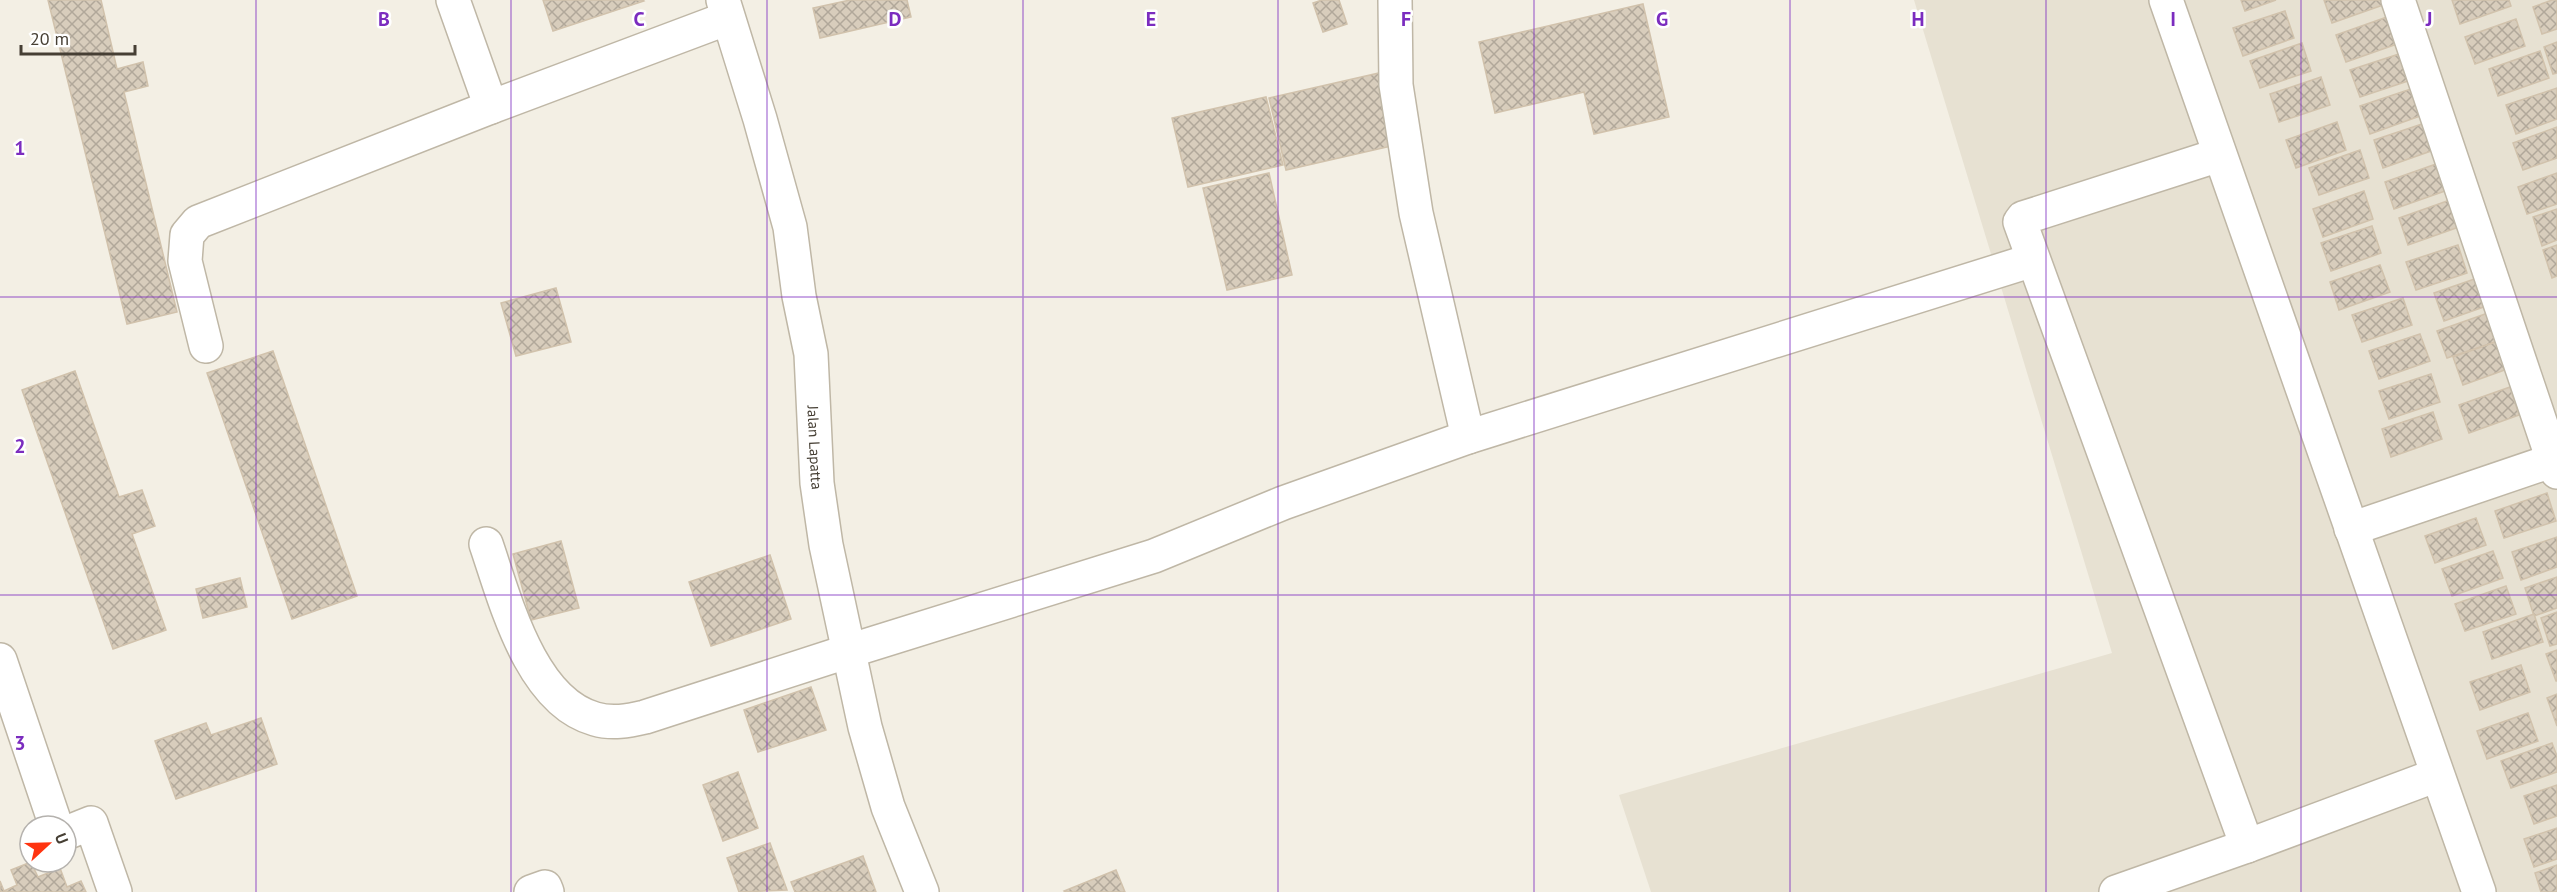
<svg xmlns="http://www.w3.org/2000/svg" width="2557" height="892" font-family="'PT Sans',sans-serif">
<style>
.residential{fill:#e7e1d2}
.building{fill:url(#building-cross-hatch);stroke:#d1c2ac;stroke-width:1.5}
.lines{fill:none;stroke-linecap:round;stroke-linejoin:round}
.minor-casing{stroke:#bfb7a6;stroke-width:36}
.minor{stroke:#fff;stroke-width:33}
.grid{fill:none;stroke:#7b2cbf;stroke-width:1.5;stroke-opacity:0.55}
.labels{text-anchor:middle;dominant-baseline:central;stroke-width:5;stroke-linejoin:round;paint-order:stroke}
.street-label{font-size:15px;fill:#463f34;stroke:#fff}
.grid-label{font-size:20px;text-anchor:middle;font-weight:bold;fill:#7b2cbf;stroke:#fff;stroke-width:5;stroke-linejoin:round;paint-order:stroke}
</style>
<defs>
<pattern id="building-cross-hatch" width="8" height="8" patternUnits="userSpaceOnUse" patternTransform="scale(1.5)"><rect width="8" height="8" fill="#d8cdbc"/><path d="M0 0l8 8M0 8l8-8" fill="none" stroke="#b1a89a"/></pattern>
</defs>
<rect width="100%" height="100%" fill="#f3efe4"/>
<path class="residential" d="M1914,0H2557V892H1651L1619,795L2112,653Z"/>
<g class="building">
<path d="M48,0H101L117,69L143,62L148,86L124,92L177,312L127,324Z"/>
<path d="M543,0H643L644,1L553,31Z"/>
<path d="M850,0H907L911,17L820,38L813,8Z"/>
<path d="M1322,0H1339L1347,24L1323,32L1313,3Z"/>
<path d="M2241,0H2276L2245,11Z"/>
<path d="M2324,0H2381L2383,5L2332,23Z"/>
<path d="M2452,0H2509L2511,6L2460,24Z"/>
<path d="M2552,0H2557V29L2542,34L2533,7Z"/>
<path d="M1643,4L1669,117L1594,134L1584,92L1495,113L1479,42Z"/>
<path d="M2285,11L2294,38L2243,56L2233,28Z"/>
<path d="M2387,17L2397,44L2346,62L2336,35Z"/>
<path d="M2516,19L2525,46L2475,64L2465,37Z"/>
<path d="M2557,42V73L2553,74L2544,47Z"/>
<path d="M2302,43L2311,71L2260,88L2250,61Z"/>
<path d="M2540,51L2549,78L2498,96L2489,69Z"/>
<path d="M2402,53L2411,80L2360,97L2350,70Z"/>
<path d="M1379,73L1396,145L1286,170L1269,98Z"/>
<path d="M2321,77L2330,105L2279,122L2270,94Z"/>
<path d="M2557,88V119L2516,134L2506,105Z"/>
<path d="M2411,89L2420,116L2370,134L2360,106Z"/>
<path d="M1266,97L1283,165L1188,187L1172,118Z"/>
<path d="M2337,122L2346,150L2296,168L2286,140Z"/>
<path d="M2425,123L2434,150L2383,168L2374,140Z"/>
<path d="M2557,127V158L2523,170L2513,143Z"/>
<path d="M2360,150L2369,178L2319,195L2309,168Z"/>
<path d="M2436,164L2445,191L2394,209L2385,182Z"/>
<path d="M1269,173L1292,275L1227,290L1203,188Z"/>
<path d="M2557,173V204L2527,214L2518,187Z"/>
<path d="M2364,191L2373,219L2323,237L2313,209Z"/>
<path d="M2450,200L2459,227L2408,245L2399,218Z"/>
<path d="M2557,209V240L2542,246L2533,217Z"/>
<path d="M2372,226L2381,253L2331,271L2321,243Z"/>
<path d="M2458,245L2467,273L2416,290L2406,262Z"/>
<path d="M2557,245V276L2552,278L2543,250Z"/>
<path d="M2380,265L2390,292L2339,310L2330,282Z"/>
<path d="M2486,275L2495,303L2444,321L2434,293Z"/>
<path d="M556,288L571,342L516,356L501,303Z"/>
<path d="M2403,298L2412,325L2362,342L2352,315Z"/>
<path d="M2488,313L2498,341L2447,358L2437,331Z"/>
<path d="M2420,334L2430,361L2379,379L2369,351Z"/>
<path d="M2504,339L2513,367L2463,385L2453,357Z"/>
<path d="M273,351L357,596L292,619L207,373Z"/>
<path d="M75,371L119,497L142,490L155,526L132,534L166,630L113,649L22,390Z"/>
<path d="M2431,374L2440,402L2389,419L2379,391Z"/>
<path d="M2510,387L2519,415L2469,433L2459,405Z"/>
<path d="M2433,412L2442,439L2391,457L2382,429Z"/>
<path d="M2547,493L2556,521L2504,538L2495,511Z"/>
<path d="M2476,518L2486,545L2435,563L2425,536Z"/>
<path d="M2557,537V567L2521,580L2512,552Z"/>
<path d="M561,541L579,608L531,620L513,554Z"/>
<path d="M2493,551L2503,578L2452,596L2442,569Z"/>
<path d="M770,555L791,619L711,646L689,582Z"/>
<path d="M2557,577V608L2534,616L2525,588Z"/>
<path d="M240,578L247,607L203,618L196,589Z"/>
<path d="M2506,586L2516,614L2465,631L2455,604Z"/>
<path d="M2557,612V644L2550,646L2541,618Z"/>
<path d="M2534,614L2543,642L2492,659L2483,632Z"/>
<path d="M2557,650V681H2556L2546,654Z"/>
<path d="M2521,665L2530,692L2480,710L2470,682Z"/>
<path d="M811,687L826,730L758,752L744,710Z"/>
<path d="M2557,694V726L2547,698Z"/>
<path d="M2528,713L2538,741L2487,759L2477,731Z"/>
<path d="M261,718L277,764L176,799L155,741L206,723L211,735Z"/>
<path d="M2552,743L2557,756V772L2511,788L2501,761Z"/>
<path d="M738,772L758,828L723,841L703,785Z"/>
<path d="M2557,785V816L2534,824L2524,796Z"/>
<path d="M2557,828V859L2534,867L2524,839Z"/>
<path d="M770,843L787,890L739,892L727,858Z"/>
<path d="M863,856L876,892H795L791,882Z"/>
<path d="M31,862L38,877L60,868L67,887L81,881L86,892H0V881L4,891L17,885L11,870Z"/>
<path d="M2557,865V892H2541L2535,873Z"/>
<path d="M1116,870L1125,892H1065L1064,891Z"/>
</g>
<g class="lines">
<g class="minor-casing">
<g id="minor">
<path d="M453,0L491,107"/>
<path id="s1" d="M723,0L760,119L790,227L799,296L811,354L817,483L826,545L865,727L888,807L922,892"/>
<path d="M1395,0L1396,85L1416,213L1468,437"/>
<path d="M2166,0L2479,892"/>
<path d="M2398,0L2557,472"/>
<path d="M2219,155L2023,218L2020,222L2247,846"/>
<path d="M206,346L185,261L187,235L198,222L491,107L728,18"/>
<path d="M2351,529L2557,459"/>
<path d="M486,544C505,599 530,701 595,719C612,724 628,721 645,717L849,651L1154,556L1283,503L1468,437L2033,260"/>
<path d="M0,660L56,826"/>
<path d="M66,833L91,823L115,892"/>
<path d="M531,892L545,887L547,892"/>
<path d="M2116,892L2247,846L2437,775"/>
</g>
</g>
<use href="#minor" class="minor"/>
</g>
<path class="grid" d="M256,0V892M511,0V892M767,0V892M1023,0V892M1278,0V892M1534,0V892M1790,0V892M2046,0V892M2301,0V892M0,297H2557M0,595H2557"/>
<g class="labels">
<g class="street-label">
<text stroke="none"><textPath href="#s1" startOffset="459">Jalan Lapatta</textPath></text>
</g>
</g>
<g class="grid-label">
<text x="384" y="26">B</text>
<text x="639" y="26">C</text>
<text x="895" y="26">D</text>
<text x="1151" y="26">E</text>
<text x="1406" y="26">F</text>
<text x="1662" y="26">G</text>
<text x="1918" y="26">H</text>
<text x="2173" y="26">I</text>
<text x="2429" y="26">J</text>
<text x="20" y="155">1</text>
<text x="20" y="453">2</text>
<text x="20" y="750">3</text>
</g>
<g transform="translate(48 844) rotate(68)"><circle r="28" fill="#ffffff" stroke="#b5b2ae" stroke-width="1.5"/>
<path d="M0-4.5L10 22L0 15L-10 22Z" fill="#ff3410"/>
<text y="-9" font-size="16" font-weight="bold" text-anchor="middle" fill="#463f34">U</text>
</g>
<path d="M21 45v9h114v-9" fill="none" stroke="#463f34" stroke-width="3"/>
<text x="30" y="45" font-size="18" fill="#463f34" stroke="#ffffff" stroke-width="4.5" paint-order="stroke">20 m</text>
</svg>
